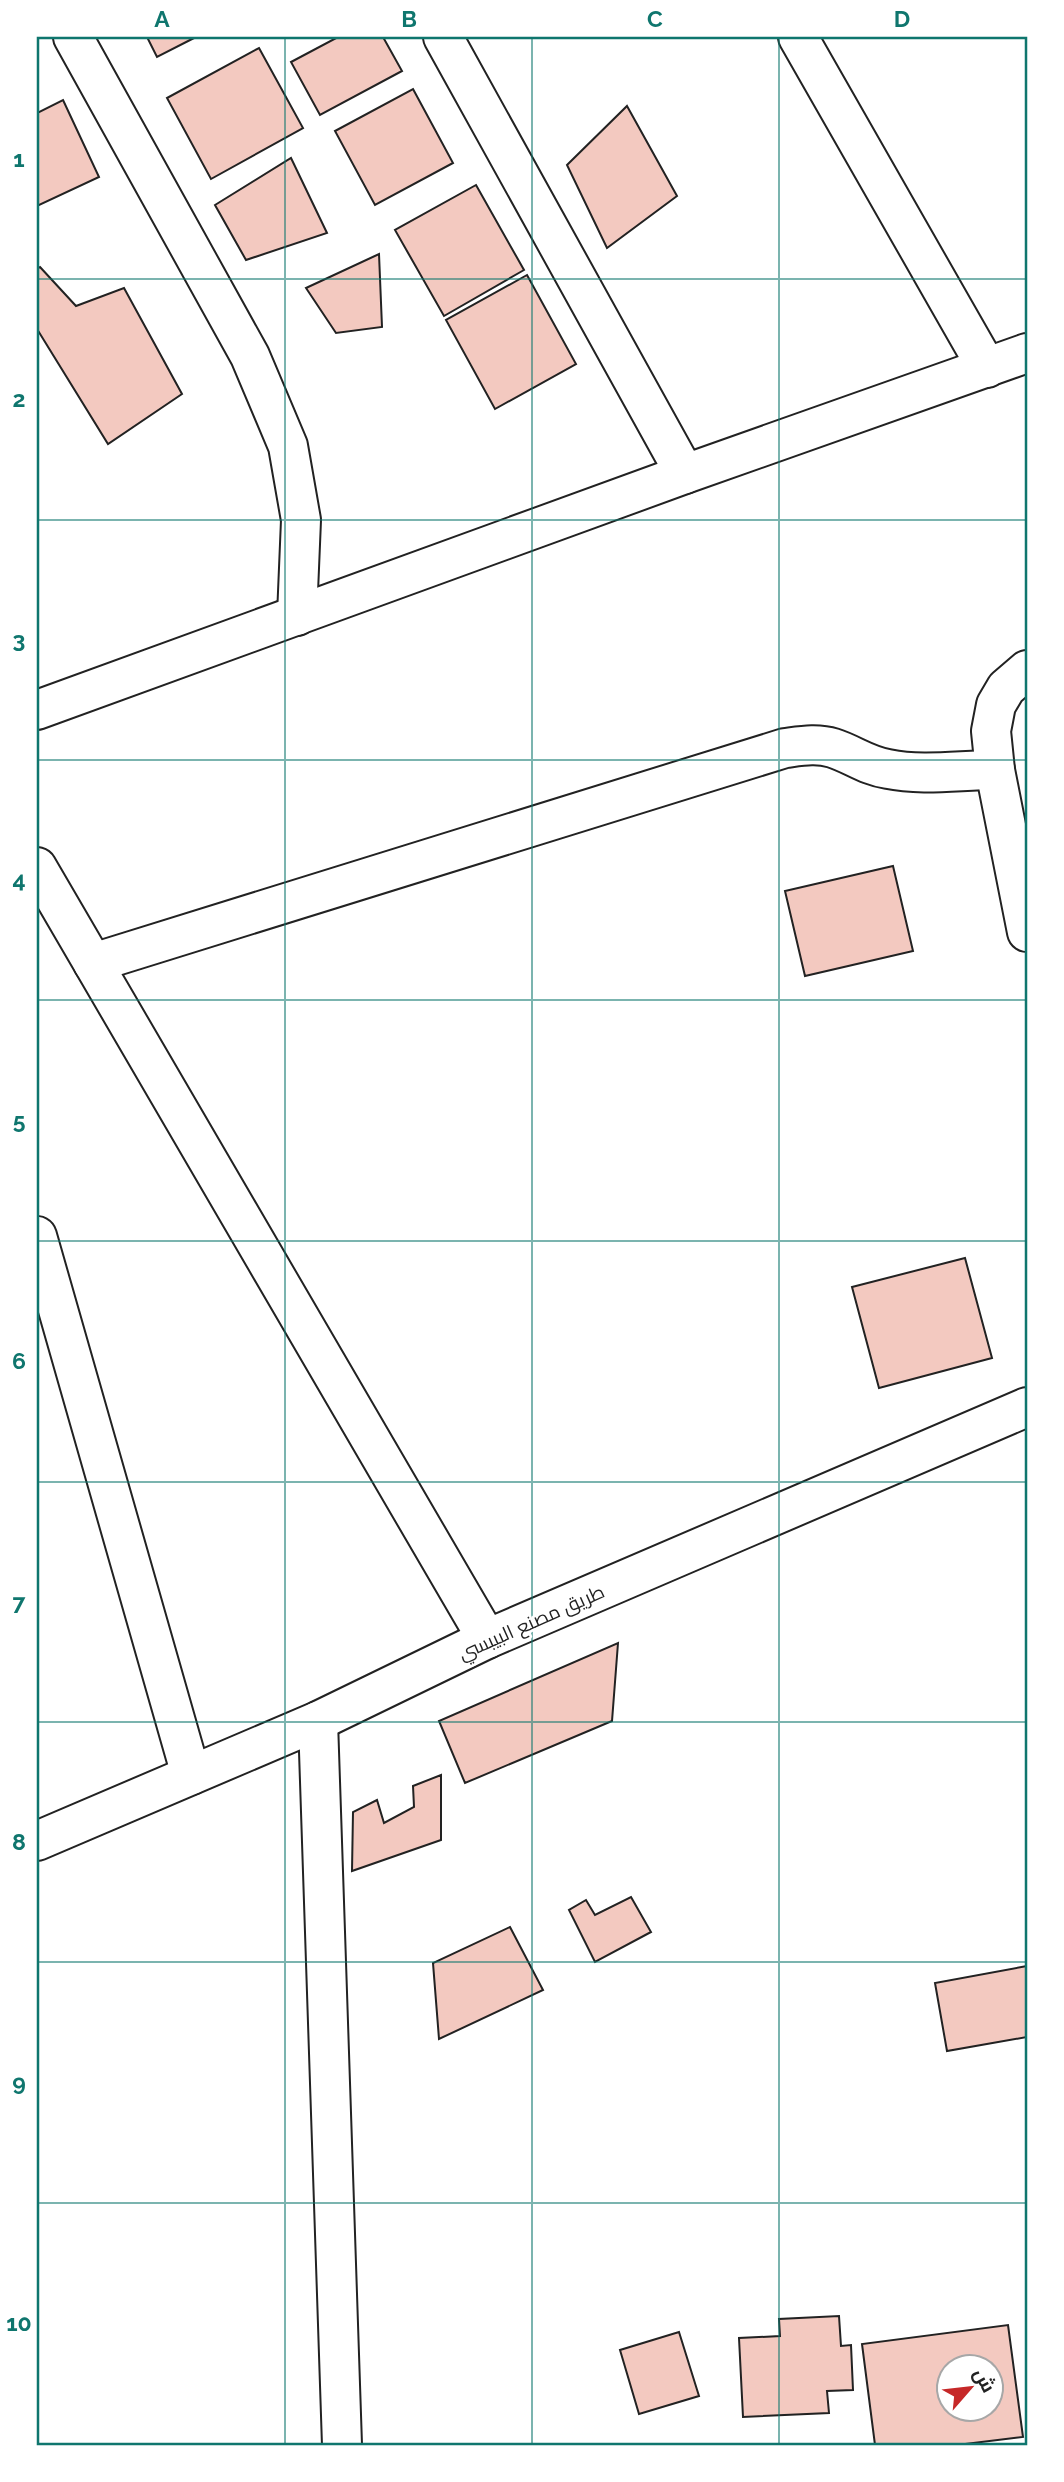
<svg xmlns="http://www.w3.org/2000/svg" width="1064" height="2482" font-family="Raleway,Cairo,sans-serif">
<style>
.building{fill:#f3c9c0;stroke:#222;stroke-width:2;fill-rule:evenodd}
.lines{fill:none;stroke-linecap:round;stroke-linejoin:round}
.minor-casing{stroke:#222;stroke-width:42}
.major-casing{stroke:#222;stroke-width:42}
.minor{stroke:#fff;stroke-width:38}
.major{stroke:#fff;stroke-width:38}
.grid{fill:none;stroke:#0f766e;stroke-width:2;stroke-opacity:0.55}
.labels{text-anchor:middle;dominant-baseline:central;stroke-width:5;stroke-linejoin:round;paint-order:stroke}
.street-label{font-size:19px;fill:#222;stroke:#fff}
.neatline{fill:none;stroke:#0f766e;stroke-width:2.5}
.grid-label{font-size:23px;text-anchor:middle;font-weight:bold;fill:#0f766e}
</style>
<rect width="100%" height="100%" fill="#fff"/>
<g class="building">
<path d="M147,37H196L157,57Z"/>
<path d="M338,37H383L402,71L320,115L291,62Z"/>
<path d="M259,48L303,128L211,179L167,98Z"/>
<path d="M413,89L453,163L375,205L335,131Z"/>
<path d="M63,100L99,177L37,206V113Z"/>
<path d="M627,106L677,196L607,248L567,165Z"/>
<path d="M291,158L327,233L246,260L215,205Z"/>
<path d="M476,185L524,270L444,316L395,230Z"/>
<path d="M379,254L382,327L336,333L306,288Z"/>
<path d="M40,267L76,306L124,288L182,394L108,444L37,329V269Z"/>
<path d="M527,275L576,364L495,409L446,320Z"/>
<path d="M893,866L913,951L805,976L785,891Z"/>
<path d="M965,1258L992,1358L879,1388L852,1287Z"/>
<path d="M618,1643L612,1721L465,1783L439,1721Z"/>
<path d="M441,1775V1840L352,1871L353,1812L377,1800L384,1823L414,1807L413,1786Z"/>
<path d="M631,1897L651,1932L595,1962L569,1910L586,1900L595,1915Z"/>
<path d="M510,1927L543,1990L439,2039L433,1963Z"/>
<path d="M1027,1966V2037L947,2051L935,1983Z"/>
<path d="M839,2316L841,2346L851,2345L853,2390L827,2391L829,2413L743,2417L739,2338L780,2336L779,2319Z"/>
<path d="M1008,2325L1023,2437L957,2445H875L862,2344ZM948,2366H990V2408H948Z"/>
<path d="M679,2332L699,2396L639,2414L620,2350Z"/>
</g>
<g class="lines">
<g class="minor-casing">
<g id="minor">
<path d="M73,37L250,356L288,446L301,520L297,616"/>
<path d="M443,37L685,474"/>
<path d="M798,37L987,368"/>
<path d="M1027,670L1006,688L996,705L991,731L995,770L1027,932"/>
<path d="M37,710L685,474L1027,353"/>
<path d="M37,867L487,1639"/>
<path d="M93,963L785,748C801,746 817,743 833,748C852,754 867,766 888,769C922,776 960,770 995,770"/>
<path d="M37,1236L191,1775"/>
<path d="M318,1721L342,2445"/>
</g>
</g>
<g class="major-casing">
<path id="major" d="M37,1841L318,1721L487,1639L1027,1407"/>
</g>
<use href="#minor" class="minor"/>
<use href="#major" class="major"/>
</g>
<path class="grid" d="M285,37V2445M532,37V2445M779,37V2445M37,279H1027M37,520H1027M37,760H1027M37,1000H1027M37,1241H1027M37,1482H1027M37,1722H1027M37,1962H1027M37,2203H1027"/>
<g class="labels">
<g class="street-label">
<text transform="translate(531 1622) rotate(-24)">طريق مصنع البيبسي</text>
</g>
</g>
<rect width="1064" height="2482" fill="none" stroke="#ffffff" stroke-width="77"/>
<g transform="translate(970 2388) rotate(62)"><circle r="33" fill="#ffffff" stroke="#a7a7a7" stroke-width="2"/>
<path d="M0-5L12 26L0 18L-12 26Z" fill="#c62828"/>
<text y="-10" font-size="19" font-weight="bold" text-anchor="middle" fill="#222222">ش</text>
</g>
<rect x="38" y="38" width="988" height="2406" class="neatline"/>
<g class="grid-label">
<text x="162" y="27">A</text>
<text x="409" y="27">B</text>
<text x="655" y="27">C</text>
<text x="902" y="27">D</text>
<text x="19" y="167">1</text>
<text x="19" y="407">2</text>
<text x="19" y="648">3</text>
<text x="19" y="888">4</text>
<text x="19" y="1129">5</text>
<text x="19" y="1369">6</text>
<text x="19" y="1610">7</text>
<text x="19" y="1850">8</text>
<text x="19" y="2091">9</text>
<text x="19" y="2331">10</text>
</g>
</svg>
